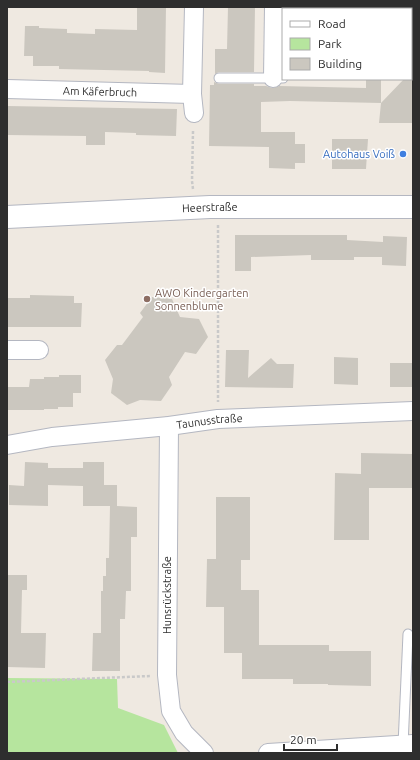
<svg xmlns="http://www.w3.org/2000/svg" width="420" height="760" font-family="Ubuntu,sans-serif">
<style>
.green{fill:#b6e59e}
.building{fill:#cbc7bf}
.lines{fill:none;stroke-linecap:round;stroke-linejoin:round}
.lane-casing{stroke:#b4b7c1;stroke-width:11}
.street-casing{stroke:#b4b7c1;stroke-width:20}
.secondary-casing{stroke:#b4b7c1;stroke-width:24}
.path{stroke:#c9c9c9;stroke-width:2.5;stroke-dasharray:3 2;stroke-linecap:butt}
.lane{stroke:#fff;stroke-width:9}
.street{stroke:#fff;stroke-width:18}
.secondary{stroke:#fff;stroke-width:22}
.shop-dot{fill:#3f7fe0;stroke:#fff;stroke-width:1.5}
.education-dot{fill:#8d6e63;stroke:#fff;stroke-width:1.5}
.labels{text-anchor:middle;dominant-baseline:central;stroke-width:3;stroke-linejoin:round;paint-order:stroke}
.street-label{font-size:11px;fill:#2e2e2e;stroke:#fff}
.shop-label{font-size:11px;fill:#366cbe;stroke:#fff;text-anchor:end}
.education-label{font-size:11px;fill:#785e54;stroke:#fff;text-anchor:start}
</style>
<rect width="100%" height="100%" fill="#efe9e1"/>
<path class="green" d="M7,678L117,679L118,708L164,725L178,753H7Z"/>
<g class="building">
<path d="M144,7H166L165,73L149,72V71L59,69V66H33V56H24L25,26H39V28L67,29V33L95,34V29L137,30V8Z"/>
<path d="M228,7H255L254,72H219L215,74V49H227Z"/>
<path d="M413,69V123H379L381,103L290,101L261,102V132H295V144H305V163H295V169L269,168V147L209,146L210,85H214V82L219,84H254V86H266L272,88L279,86L366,88V79H381V103L404,79H411V71Z"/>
<path d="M7,106L177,109L176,136L136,135V133L105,132V145H86V136L7,135Z"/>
<path d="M332,139H368L366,169H332Z"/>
<path d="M235,235H347V240L383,242V236L407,237L406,266L382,265V257H354V260H311V255L251,257V271H235Z"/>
<path d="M30,295L74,296V303H82L81,327H7V298H30Z"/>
<path d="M152,297L172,299L180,317L199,319L208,337L196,354L185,352L169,377L172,385L161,401L140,400L127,405L111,393L113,379L105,360L117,345H122L143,317L140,313Z"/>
<path d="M226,350H249L248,378L271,358L277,364H294L293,388L225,387Z"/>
<path d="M334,357L358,358V385L334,384Z"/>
<rect x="390" y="363" width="23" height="24"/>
<path d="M59,375H81V393H73V407H58V409H44V410H7V387H29L30,379H44V377H59Z"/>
<path d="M361,453L413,454V488H369V540H334L335,473L361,474Z"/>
<path d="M25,462L48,463V468H83V462H104V485H117V506L137,507V537H131V591H126L125,619H120V671H92L93,633H101V591H103V576H106V558H109L110,506H83V486L48,485V506L9,505V485L24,486Z"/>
<path d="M216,497H250V560H241V590H259V645H329V651H371V686L328,685V684H293V679H242V653H224V607H206L207,559H216Z"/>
<path d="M7,575H27V590H22L21,633H46L45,668L7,667Z"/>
</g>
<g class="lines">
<g class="lane-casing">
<g id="lane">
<path d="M219,78H283"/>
<path d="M403,745L408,634"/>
</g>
</g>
<g class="street-casing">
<g id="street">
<path d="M273,78L274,7"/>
<path id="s1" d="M7,89L192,94"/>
<path d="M194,113L192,94L194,7"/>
<path d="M7,350H39"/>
<path d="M169,426L167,675L171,711L184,733L204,753"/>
<path id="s2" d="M7,445L52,437L169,426L218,419L413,411"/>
<path d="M268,753L413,744"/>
</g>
</g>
<g class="secondary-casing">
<g id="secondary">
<path id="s3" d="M7,217L210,207H413"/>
</g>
</g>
<g class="path">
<path d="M193,189L192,181L193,131"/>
<path d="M218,225V402"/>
<path d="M7,682L150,676"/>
</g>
<use href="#lane" class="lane"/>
<use href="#street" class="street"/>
<use href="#secondary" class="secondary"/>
</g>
<circle class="shop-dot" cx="403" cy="154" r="4"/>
<circle class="education-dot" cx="147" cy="299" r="4"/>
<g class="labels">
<g class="street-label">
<text stroke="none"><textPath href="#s1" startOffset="93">Am Käferbruch</textPath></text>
<text stroke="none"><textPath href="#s3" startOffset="203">Heerstraße</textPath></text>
<text stroke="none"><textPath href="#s2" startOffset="204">Taunusstraße</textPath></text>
<text transform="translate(167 595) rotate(-90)">Hunsrückstraße</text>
</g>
<g class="shop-label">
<text x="395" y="154">Autohaus Voiß</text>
</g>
<g class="education-label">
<text x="155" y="293">AWO Kindergarten<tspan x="155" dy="13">Sonnenblume</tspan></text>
</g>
</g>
<rect width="420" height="760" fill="none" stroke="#2e2e2e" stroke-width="16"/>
<rect x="282" y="8" width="130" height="72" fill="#ffffff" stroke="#ababab"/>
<rect x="290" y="21" width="20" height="6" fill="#ffffff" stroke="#ababab"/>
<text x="318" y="28" font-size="12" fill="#2e2e2e">Road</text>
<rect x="290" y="38" width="20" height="12" fill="#b6e59e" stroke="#ababab"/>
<text x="318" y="48" font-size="12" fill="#2e2e2e">Park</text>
<rect x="290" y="58" width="20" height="12" fill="#cbc7bf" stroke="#ababab"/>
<text x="318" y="68" font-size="12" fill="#2e2e2e">Building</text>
<path d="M284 744v6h53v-6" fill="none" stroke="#2e2e2e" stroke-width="2"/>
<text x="290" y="744" font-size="12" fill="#2e2e2e" stroke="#ffffff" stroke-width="3" paint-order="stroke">20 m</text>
</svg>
